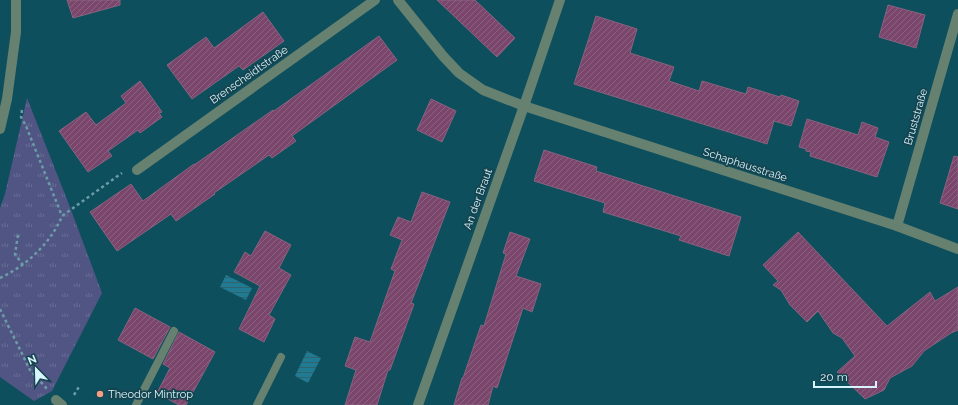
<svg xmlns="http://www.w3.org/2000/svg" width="958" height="405" font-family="Raleway,sans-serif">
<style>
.grass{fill:url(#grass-tufts)}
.water{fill:url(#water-rules)}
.building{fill:url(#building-hatch);stroke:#8a627e}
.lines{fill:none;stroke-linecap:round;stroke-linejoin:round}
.path{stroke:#6b9ca8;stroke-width:2.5;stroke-dasharray:3 3;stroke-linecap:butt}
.lane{stroke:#668170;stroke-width:8}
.street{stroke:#668170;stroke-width:10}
.poi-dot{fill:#f39f84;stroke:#15434e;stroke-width:1.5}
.labels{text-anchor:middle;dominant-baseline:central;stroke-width:3.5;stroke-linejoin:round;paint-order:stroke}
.street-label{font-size:11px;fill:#d8f5fe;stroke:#15434e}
.poi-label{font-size:11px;fill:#d8f5fe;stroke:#15434e;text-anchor:start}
</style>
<defs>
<pattern id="grass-tufts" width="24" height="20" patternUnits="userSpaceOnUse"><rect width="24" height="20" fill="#505583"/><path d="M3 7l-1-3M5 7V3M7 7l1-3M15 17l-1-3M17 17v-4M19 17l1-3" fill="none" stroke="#686e96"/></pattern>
<pattern id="water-rules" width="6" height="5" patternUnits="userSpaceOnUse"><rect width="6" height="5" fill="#207b92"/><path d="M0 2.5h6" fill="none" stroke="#30626f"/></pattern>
<pattern id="building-hatch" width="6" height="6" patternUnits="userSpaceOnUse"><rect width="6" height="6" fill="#7a466c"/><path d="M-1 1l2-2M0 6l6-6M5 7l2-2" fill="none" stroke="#8c6182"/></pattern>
</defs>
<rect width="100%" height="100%" fill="#0e4f5e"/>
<path class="grass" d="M27,98L68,202L102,293L52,391L34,401L0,377V208L5,194Z"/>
<g class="water">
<path d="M226,275L252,288L246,300L220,287Z"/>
<path d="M307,351L321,358L308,383L295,376Z"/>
</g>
<g class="building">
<path d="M67,0H120V5L73,18Z"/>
<path d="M437,0H475L515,38L497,57Z"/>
<path d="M888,5L925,15L916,48L879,37Z"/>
<path d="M263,12L284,41L243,70L239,66L192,99L167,65L206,37L214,48Z"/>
<path d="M596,16L637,29L630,53L674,67L669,81L699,91L702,81L746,94L748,87L780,97L781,95L799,101L791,126L774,121L767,144L574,84Z"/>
<path d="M379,36L397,60L292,136L296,141L272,158L269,155L214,193L215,194L176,221L171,214L117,251L90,212L131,184L143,201L194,164V165L273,110L274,111Z"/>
<path d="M140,81L162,112L159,113L162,117L140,133L138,130L108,151L112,156L88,172L59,131L86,112L96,125L126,103L121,96Z"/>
<path d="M431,99L456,111L442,142L417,130Z"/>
<path d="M807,119L858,135L862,122L878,128L875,137L889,142L877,177L810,156L811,152L806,151V149L799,147Z"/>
<path d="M544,150L597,167L596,171L741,217L729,256L679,240L681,236L603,212L605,203L534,181Z"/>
<path d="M954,156L958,157V209L940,203Z"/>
<path d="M422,192L450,202L411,303L414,304L390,370H388L377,405H345L356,370L345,366L355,337L370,342L395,271L391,269L402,240L390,235L398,217L411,222Z"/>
<path d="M265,231L291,245L279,268L291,275L269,315L275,319L264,342L239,329L260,286L234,272L245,252L251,256Z"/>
<path d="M510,232L530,239L516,276L541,284L532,312L523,308L497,388L493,386L488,405H454L462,378H463L481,325L484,326L506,254L503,253Z"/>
<path d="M798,232L887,326L930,292L935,301L958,287V330L951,333L924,351L912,366L890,378L884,390L865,399L837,372L855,356L842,338L833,333L818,311L807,322L790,305L781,290L773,285L778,281L763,265Z"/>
<path d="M135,308L170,327L153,359L118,340Z"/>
<path d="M179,332L215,352L186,405H179L157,393L170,368L163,364Z"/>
</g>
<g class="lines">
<g class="path">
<path d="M22,110L21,117L26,126L62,216"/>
<path d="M18,235L15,254L23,265"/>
<path d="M0,278C26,266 51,243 62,216L122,173"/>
<path d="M0,309L30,370L47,389"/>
<path d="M74,395L80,385"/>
</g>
<g class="lane">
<path d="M136,405L174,331"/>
<path d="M257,405L281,357"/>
</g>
<g class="street">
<path d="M398,0L443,56L459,73L483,90L524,106L897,226L958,249"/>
<path d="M0,129L7,99L16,32V0"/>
<path d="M137,170L375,0"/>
<path d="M897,226L958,14"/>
<path d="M56,400L62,405"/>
<path d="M418,405L524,106L560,0"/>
</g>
</g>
<circle class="poi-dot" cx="100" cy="394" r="4"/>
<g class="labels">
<g class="street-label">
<text transform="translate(249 75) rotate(-35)">Brenscheidtstraße</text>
<text transform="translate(916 117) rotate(-74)">Bruststraße</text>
<text transform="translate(745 165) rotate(18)">Schaphausstraße</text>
<text transform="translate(478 199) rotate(-70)">An der Braut</text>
</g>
<g class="poi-label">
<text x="108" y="394">Theodor Mintrop</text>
</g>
</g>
<g transform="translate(36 369) rotate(337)" stroke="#15434e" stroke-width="3" paint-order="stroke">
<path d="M0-3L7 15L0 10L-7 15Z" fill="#d8f5fe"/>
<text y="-6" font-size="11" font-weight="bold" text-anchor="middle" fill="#d8f5fe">N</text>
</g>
<path d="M814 381v6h62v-6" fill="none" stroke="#d8f5fe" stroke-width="2"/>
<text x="820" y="381" font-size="12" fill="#d8f5fe" stroke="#15434e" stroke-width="3" paint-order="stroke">20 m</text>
</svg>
